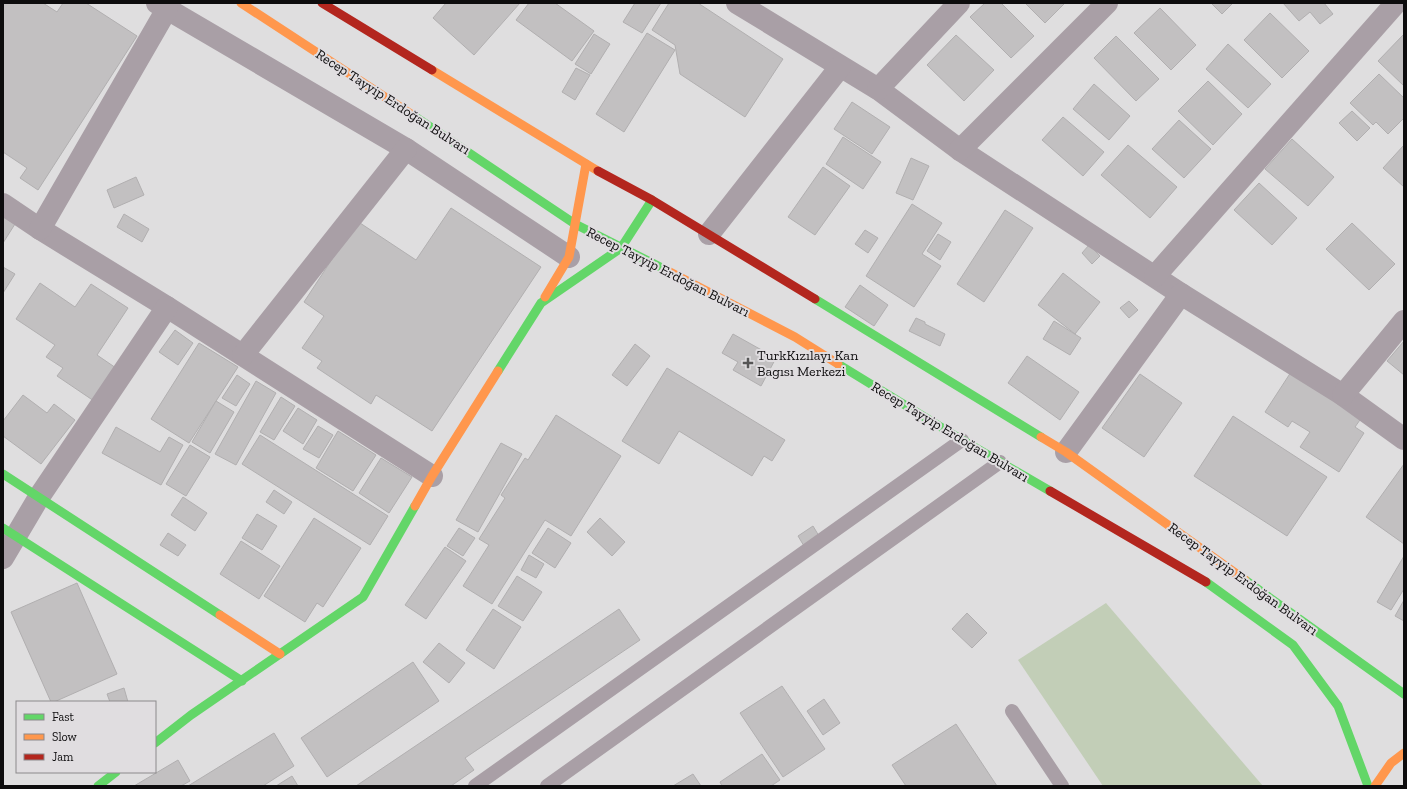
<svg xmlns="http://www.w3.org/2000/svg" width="1407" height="789" font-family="'Zilla Slab',serif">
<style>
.green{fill:#c2ceb7}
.building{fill:#c2c0c1;stroke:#b1afb0}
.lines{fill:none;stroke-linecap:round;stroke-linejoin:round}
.lane{stroke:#a99fa6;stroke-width:14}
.street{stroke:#a99fa6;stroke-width:22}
.fast{stroke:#63d668;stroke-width:9}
.slow{stroke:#ff974d;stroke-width:9}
.jam{stroke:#b3261e;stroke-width:9}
.poi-dot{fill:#565656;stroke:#e0dde0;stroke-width:1.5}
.labels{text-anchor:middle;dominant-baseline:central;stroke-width:4;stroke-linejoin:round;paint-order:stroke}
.street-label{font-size:14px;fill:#0d0c0d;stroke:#e0dde0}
.poi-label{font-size:14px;fill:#0d0c0d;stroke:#e0dde0;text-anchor:start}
</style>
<rect width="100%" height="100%" fill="#dfdedf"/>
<path class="green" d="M1106,603L1263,786H1103L1018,660Z"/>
<g class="building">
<path d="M3,3H43L57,12L63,3H86L137,36L38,190L20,178L27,168L3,152Z"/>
<path d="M446,3H520L474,55L433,18Z"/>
<path d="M529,3H555L594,31L572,61L516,20Z"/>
<path d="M635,3H661L642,33L623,22Z"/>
<path d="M669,3H698L783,59L745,117L680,74L675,45L652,30Z"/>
<path d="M985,3H1001L1034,36L1011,58L970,17Z"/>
<path d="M1025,3H1065L1045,23Z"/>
<path d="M1211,3H1233L1222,14Z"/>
<path d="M1283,3H1324L1333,14L1320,24L1310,12L1299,21Z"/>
<path d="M1160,8L1196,45L1171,70L1134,33Z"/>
<path d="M1270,13L1309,51L1282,78L1244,40Z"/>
<path d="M647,33L675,50L624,132L596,114Z"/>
<path d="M594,34L610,44L591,74L575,64Z"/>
<path d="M1404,34V86L1378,61Z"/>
<path d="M956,35L994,70L964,101L927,65Z"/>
<path d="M1116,36L1159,79L1136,101L1094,58Z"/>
<path d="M1228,44L1271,84L1248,108L1206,69Z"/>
<path d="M576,68L590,75L575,100L562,92Z"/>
<path d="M1379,74L1404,98V118L1388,134L1376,122L1373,125L1350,103Z"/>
<path d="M1208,81L1242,114L1213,145L1178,111Z"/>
<path d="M1094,84L1130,116L1109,140L1073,109Z"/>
<path d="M852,102L890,127L872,154L834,129Z"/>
<path d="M1352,111L1370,128L1357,141L1339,123Z"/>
<path d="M1063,117L1104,152L1083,176L1042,140Z"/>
<path d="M1179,120L1211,149L1184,178L1152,149Z"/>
<path d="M843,137L881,162L863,189L826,164Z"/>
<path d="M1292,139L1334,177L1308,206L1265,169Z"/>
<path d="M1128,145L1177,187L1150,218L1101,175Z"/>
<path d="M1404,145V187L1383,168Z"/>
<path d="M911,158L929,166L913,200L896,193Z"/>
<path d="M823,167L850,186L815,235L788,217Z"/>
<path d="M136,177L144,195L114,208L107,190Z"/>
<path d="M1259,183L1297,218L1272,245L1234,210Z"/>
<path d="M912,204L942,223L922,254L941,266L914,307L866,276Z"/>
<path d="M451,208L541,267L432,431L376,395L371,404L317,368L322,361L302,348L324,316L304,302L357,221L416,260Z"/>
<path d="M1005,210L1033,228L984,302L957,284Z"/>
<path d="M124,214L149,229L142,242L117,227Z"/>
<path d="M3,217L15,224L3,243Z"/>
<path d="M1352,223L1395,264L1369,290L1326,249Z"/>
<path d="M865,230L878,238L868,253L855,244Z"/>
<path d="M938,234L951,242L940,260L927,251Z"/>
<path d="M1089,245L1100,256L1092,264L1082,253Z"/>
<path d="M3,267L15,274L3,293Z"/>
<path d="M1063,273L1100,302L1075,334L1038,305Z"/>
<path d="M40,283L75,307L91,284L128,308L97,355L116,368L94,401L57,376L63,368L46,357L55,345L16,319Z"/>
<path d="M860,285L888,305L874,326L845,307Z"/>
<path d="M1129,301L1138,310L1129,318L1120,308Z"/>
<path d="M916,318L925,322V324L945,334L940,346L909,331Z"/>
<path d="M1054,321L1081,338L1070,355L1043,339Z"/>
<path d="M175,330L193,343L178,365L159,352Z"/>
<path d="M733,334L776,358L761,386L733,370L738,362L722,353Z"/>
<path d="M1404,341V375L1387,361Z"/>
<path d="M199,343L238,367L189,443L151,419Z"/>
<path d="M635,344L650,356L627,386L612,375Z"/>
<path d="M1027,356L1079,392L1060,420L1008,383Z"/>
<path d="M667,368L785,440L772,461L764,456L752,476L679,431L659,464L622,441Z"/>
<path d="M1291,372L1362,417L1355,427L1364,433L1339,472L1300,447L1310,432L1292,421L1288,427L1265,412Z"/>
<path d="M1140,374L1182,403L1144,457L1102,428Z"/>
<path d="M237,375L250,384L236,406L222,398Z"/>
<path d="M256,381L276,393L236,465L215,454Z"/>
<path d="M23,395L47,413L54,404L75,420L41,464L3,436V421Z"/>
<path d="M281,397L295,406L274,440L260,432Z"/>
<path d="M216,401L234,412L210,453L192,442Z"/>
<path d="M298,408L317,420L303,444L283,431Z"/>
<path d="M556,415L621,456L571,536L545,520L492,604L463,586L489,545L479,539L505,498L501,495L525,458L528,460Z"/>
<path d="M1233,416L1327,477L1287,536L1194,476Z"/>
<path d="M318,426L333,435L319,458L303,449Z"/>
<path d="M116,427L160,452L169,437L183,445L161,485L102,453Z"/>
<path d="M338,431L376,455L353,491L316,468Z"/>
<path d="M260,435L388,516L370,545L242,464Z"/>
<path d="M501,443L522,454L478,532L456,520Z"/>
<path d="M190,445L210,457L186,496L166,484Z"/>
<path d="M381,458L412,477L389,513L359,493Z"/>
<path d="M1404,464V544L1366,517Z"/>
<path d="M274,490L292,502L284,514L266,502Z"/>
<path d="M183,497L207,513L195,531L171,515Z"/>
<path d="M257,514L277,526L262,550L242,538Z"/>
<path d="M314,518L361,548L323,607L317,603L305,622L264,596Z"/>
<path d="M600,518L625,542L612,556L587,532Z"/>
<path d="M813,526L819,536L804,546L798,536Z"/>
<path d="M459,528L475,538L463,556L447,546Z"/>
<path d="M548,528L571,543L555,568L532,553Z"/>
<path d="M168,533L186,545L178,556L160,545Z"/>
<path d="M241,541L280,566L259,599L220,574Z"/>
<path d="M445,547L466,561L426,619L405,605Z"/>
<path d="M529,555L544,564L536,578L521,570Z"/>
<path d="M1404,556V589L1391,610L1377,602Z"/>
<path d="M517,576L542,592L523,621L498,606Z"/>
<path d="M77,583L117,674L54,702H51L11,612Z"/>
<path d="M1404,600V621L1395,616Z"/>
<path d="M493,609L521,627L494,669L466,650Z"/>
<path d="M619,609L640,640L465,758L474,770L451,786H356Z"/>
<path d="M967,613L987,633L972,648L952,629Z"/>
<path d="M439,643L465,663L449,683L423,662Z"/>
<path d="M413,662L439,701L327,777L301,738Z"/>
<path d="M782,686L825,749L783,777L740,713Z"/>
<path d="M124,688L128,702H110L107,694Z"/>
<path d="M824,699L840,723L823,735L807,711Z"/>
<path d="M956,724L997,786H906L892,765Z"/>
<path d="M274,733L294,766L263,786H188Z"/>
<path d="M762,754L780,780L771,786H722L720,782Z"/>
<path d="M178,760L190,781L181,786H134Z"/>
<path d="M693,774L701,786H673Z"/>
<path d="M292,776L298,786H276Z"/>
</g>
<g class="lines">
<g class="lane">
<path d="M1012,711L1062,786"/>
<path d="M475,786L962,440"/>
<path d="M547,786L1000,462"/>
</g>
<g class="street">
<path d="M157,3L406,149L569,257"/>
<path d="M737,3L878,89L960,150L1181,294L1343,395L1404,439"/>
<path d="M878,89L959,3"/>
<path d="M960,150L1107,3"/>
<path d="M3,204L40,229L167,307L432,476"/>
<path d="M40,229L167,9"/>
<path d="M709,234L840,67"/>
<path d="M1155,276L1396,3"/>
<path d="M243,355L406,149"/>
<path d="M1343,395L1404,321"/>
<path d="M1066,452L1181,294"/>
<path d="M3,558L39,497L167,307"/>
</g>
<g class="fast">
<path d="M414,116L575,224L666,270"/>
<path d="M815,299L1041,437"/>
<path d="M838,364L962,440L1050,491"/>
<path d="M498,371L541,303L621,248L652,200"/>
<path d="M3,474L220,615"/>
<path d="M3,528L242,681"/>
<path d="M1245,580L1404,694"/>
<path d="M1206,582L1293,645L1338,706L1368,786"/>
<path d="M155,743L191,715L363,597L415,506"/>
<path d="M98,786L116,772"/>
</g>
<g class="slow">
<path d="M241,3L414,116"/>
<path d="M432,70L598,171"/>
<path d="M666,270L795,337L838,364"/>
<path d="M545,297L569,257L586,164"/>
<path d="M1041,437L1066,452L1245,580"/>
<path d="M415,506L432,476L498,371"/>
<path d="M220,615L280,654"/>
<path d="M1375,786L1391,763L1404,753"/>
</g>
<g class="jam">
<path d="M322,3L432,70"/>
<path d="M598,171L652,200L815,299"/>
<path d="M1050,491L1206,582"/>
</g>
</g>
<path class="poi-dot" d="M746 357h4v4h4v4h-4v4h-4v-4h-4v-4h4z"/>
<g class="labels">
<g class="street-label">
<text transform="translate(393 102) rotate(33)">Recep Tayyip Erdoğan Bulvarı</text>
<text transform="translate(668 272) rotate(27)">Recep Tayyip Erdoğan Bulvarı</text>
<text transform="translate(950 432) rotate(31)">Recep Tayyip Erdoğan Bulvarı</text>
<text transform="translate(1243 579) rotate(36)">Recep Tayyip Erdoğan Bulvarı</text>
</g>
<g class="poi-label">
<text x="757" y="355">TurkKızılayı Kan<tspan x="757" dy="16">Bagısı Merkezi</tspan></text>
</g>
</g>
<rect width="1407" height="789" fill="none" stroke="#0d0c0d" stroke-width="8"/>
<rect x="16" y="701" width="140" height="72" fill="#e0dde0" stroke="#8c898c"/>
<rect x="24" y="714" width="20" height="6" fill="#63d668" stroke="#8c898c"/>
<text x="52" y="721" font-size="12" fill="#0d0c0d">Fast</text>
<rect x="24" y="734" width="20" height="6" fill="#ff974d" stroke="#8c898c"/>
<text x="52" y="741" font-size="12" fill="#0d0c0d">Slow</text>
<rect x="24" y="754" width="20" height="6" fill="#b3261e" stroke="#8c898c"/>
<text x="52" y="761" font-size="12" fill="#0d0c0d">Jam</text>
</svg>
